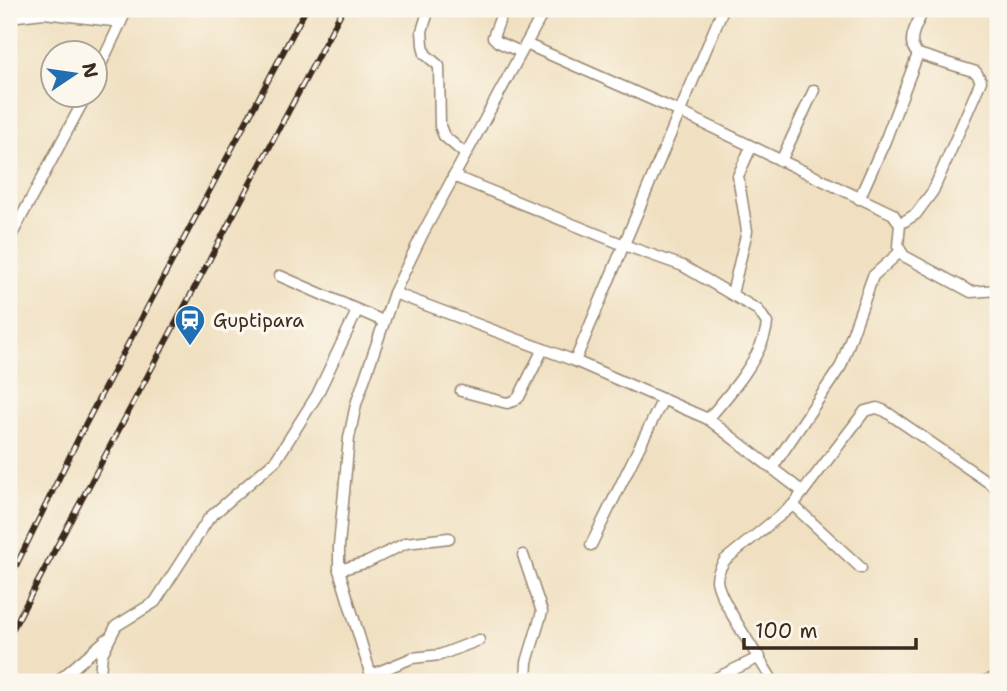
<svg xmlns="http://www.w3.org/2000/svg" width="1007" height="691" font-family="'Shantell Sans',sans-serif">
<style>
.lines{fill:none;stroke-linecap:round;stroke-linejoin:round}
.street-casing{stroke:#968570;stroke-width:13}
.street{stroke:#fff;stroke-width:10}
.rail-casing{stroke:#3b2a1e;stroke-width:6}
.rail{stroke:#fbf7ec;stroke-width:3.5;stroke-dasharray:10;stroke-linecap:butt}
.labels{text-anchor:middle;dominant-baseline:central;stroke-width:7;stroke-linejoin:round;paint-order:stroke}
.poi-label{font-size:19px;fill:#3b2a1e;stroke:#fbf7ec;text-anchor:start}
</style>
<rect width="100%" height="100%" fill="#fbf7ec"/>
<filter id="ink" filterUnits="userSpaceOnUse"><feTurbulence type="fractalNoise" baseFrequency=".0143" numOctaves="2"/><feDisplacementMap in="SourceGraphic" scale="14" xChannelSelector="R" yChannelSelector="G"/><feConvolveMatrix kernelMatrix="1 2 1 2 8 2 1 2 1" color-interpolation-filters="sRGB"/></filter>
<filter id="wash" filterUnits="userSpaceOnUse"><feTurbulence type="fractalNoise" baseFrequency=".00686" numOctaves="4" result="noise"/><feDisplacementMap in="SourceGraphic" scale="28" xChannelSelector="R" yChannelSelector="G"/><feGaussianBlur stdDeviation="1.57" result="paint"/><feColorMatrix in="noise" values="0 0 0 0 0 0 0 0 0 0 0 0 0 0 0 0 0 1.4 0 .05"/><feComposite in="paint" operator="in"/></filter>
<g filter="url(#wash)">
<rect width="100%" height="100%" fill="#f0e0c1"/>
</g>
<g filter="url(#ink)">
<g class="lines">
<g class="street-casing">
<g id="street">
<path d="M429,9L422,31L423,45L425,54L439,66L440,126L444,136L465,154"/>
<path d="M496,9L501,16L493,37L498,42L521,52"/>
<path d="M9,17L44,13L121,22"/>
<path d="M526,44L680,112L893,214L900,224L898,246L904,256L971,292L998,290"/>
<path d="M94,79L127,9"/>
<path d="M781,161L814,90"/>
<path d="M453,176L624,245L683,266L758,310L767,323C764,355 729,395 708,419"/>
<path d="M859,199L885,141L918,54"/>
<path d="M900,224L916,214L933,191L981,81L976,72L918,54C904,42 918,23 924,9"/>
<path d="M9,240L87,94"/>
<path d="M280,276L383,321"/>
<path d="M394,293L575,361L723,9"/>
<path d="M732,294L747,231L738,176L751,147"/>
<path d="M575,361L708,419L803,492"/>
<path d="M461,391L507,403L514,401L519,397L543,349"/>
<path d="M772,468L841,366L873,276L900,252"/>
<path d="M793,505L861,568"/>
<path d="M591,545L663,399"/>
<path d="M523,555L542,612L527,662L526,682"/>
<path d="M339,570L368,562L406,543L449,538"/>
<path d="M371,675L412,658L440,655L479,640"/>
<path d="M57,682L107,639"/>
<path d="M101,682L100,673L102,654L116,626L155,602L209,518L276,460L317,395L357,311"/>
<path d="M373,682L339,570V546L349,438L356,404L394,293L423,233L545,9"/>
<path d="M708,682L760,657"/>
<path d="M773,682C762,661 718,599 717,580C717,573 721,566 725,560L793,505L865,411L877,408L885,411L998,489"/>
<path d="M982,682L998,677"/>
</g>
</g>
<use href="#street" class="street"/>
<g class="rail-casing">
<g id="rail">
<path d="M9,580L85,425L306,9"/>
<path d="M9,636L343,9"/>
</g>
</g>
<use href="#rail" class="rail"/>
</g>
</g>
<defs>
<g id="station-pin" transform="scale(1.575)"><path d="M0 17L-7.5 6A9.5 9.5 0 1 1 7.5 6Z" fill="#1f6fb2" stroke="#fbf7ec"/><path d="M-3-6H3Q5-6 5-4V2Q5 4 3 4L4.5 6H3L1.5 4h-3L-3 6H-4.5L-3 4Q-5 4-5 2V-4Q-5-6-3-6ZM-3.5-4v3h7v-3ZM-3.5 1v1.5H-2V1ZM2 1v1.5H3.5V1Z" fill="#fff"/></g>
</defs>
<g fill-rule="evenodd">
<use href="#station-pin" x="190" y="320"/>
</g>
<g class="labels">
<g class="poi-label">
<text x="213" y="320">Guptipara</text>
</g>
</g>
<rect width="1007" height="691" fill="none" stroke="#fbf7ec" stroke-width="35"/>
<g transform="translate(74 74) rotate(77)"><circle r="33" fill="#fbf7ec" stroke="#aea59a" stroke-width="2"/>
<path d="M0-5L12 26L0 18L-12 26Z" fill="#1f6fb2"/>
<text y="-10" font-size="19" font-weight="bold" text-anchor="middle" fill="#3b2a1e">N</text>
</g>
<path d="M744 638v10h172v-10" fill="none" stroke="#3b2a1e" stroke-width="3.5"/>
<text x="755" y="638" font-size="21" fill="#3b2a1e" stroke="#fbf7ec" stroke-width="5" paint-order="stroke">100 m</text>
</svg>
